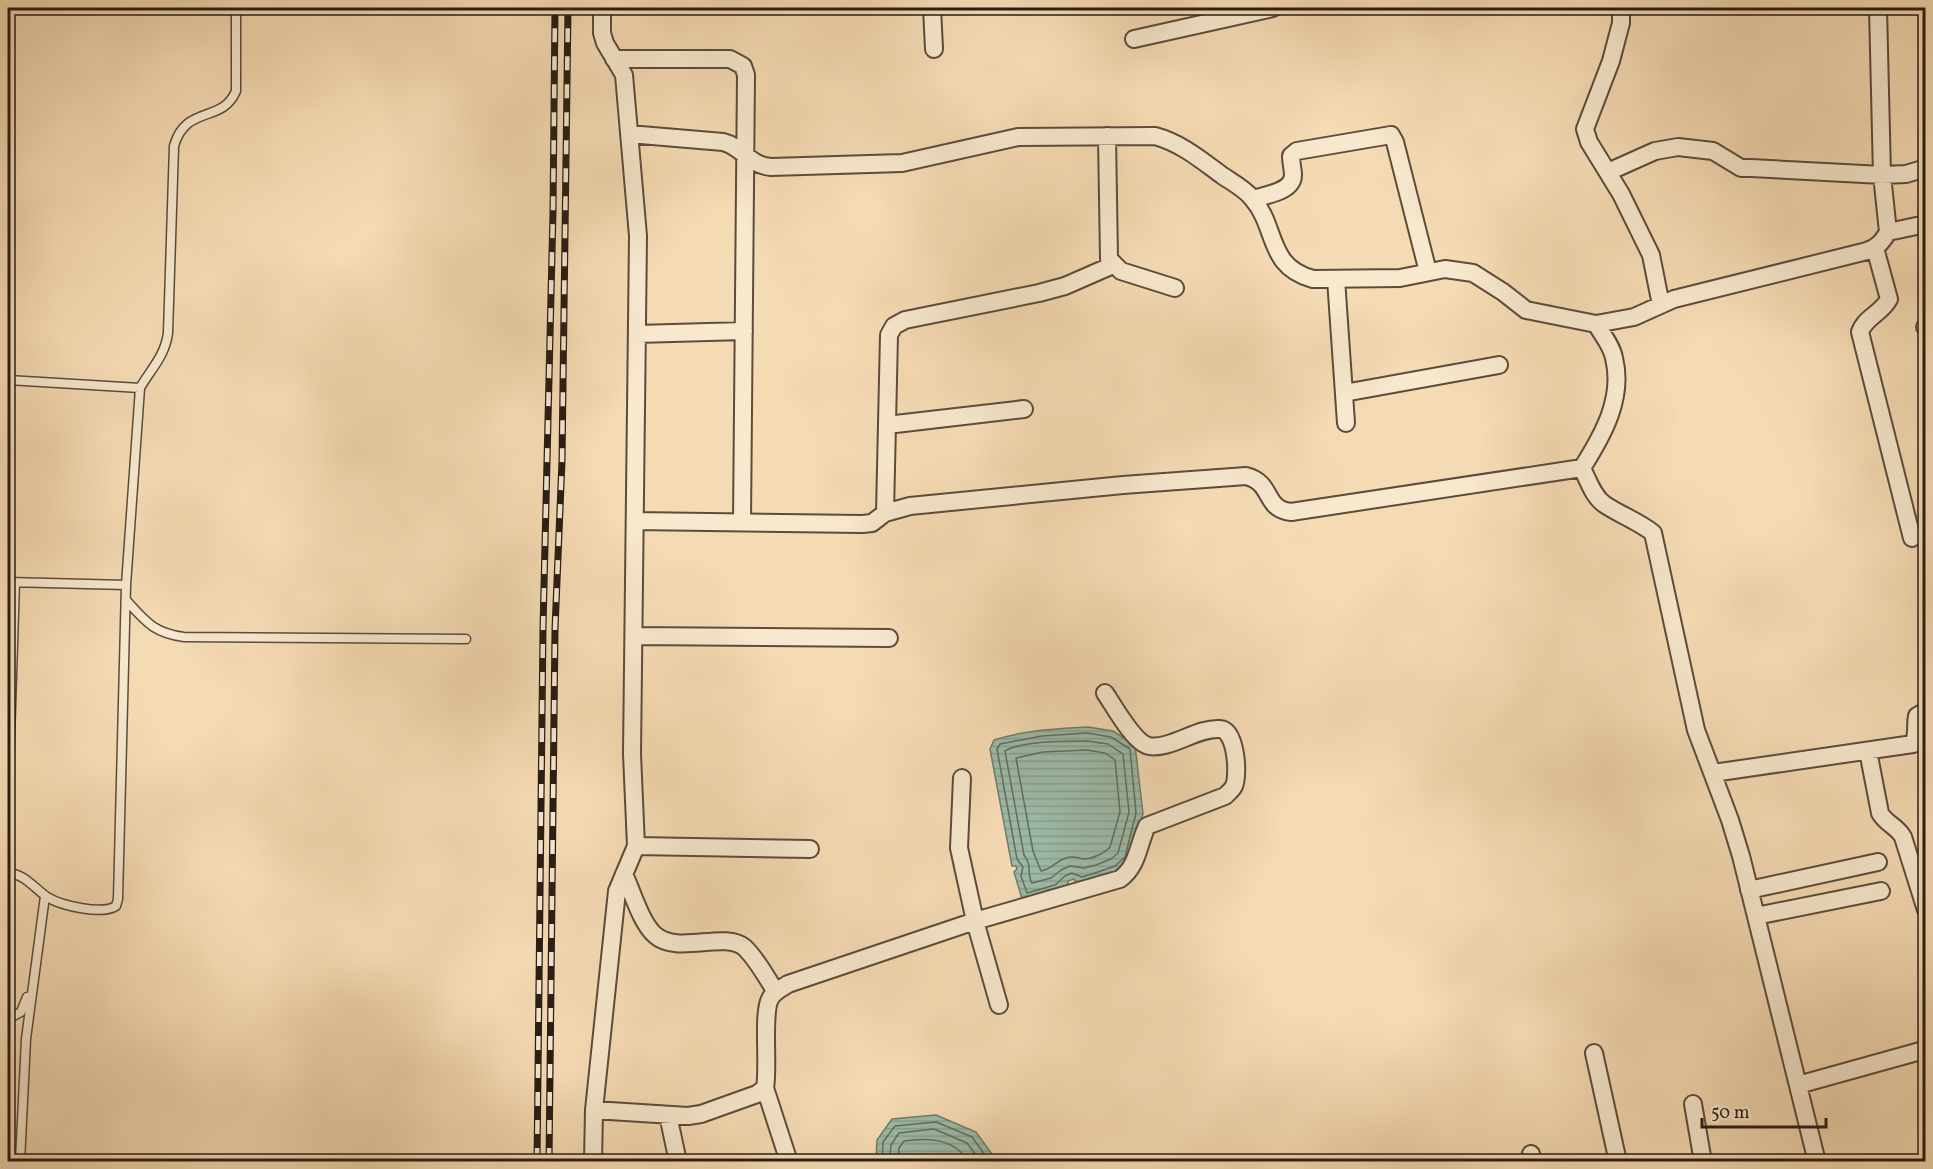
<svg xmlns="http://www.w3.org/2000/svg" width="1933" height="1169" font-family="Vollkorn,serif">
	<defs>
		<pattern id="water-rules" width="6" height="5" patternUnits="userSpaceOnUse" patternTransform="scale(1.5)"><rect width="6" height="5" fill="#9dbba9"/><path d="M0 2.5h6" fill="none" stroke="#87a091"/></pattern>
	</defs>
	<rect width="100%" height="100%" fill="#f5dbb4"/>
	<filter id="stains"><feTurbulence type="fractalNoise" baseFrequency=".00333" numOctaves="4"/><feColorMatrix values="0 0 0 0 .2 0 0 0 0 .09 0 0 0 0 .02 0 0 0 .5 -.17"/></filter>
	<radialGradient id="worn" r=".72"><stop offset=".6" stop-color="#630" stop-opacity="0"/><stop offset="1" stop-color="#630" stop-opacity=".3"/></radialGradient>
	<path fill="url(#water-rules)" stroke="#6e7b6e" stroke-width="1.5" d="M1088,727L1113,731L1135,745L1143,814L1130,860L1118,871L1077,884L1074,879L1068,881V885L1058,891L1023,902L1014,872L1017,869L1016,866H1012L990,749L994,740C1025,730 1056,729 1088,727Z
		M936,1115L976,1132L997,1161H876L877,1140L892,1119Z"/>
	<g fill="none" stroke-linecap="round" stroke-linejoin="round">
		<path stroke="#626c5f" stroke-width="1.5" d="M1087,733L1111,737L1130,749L1136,813L1125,857L1115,866L1098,872L1082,877L1072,873L1065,876L1055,885L1027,893L1021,876L1023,867L1017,859L997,749L1000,744L1042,736Z
			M1087,741L1108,744L1123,754L1129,812L1118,853L1111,859L1096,865L1084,868L1070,866L1061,870L1051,878L1032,883C1026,873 1033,867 1024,855L1005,751C1025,740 1064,742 1087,741Z
			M1087,750L1105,753L1115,760L1120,812L1110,847C1105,853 1092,859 1084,859C1078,858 1073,855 1066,858C1056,861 1051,870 1041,871L1033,851L1016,758L1043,752Z
			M882,1162L883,1142L895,1126L936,1122L972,1137L990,1162
			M889,1162L891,1145L899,1133L934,1129L967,1143L981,1162
			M898,1162L899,1148L904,1141C930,1137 954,1139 970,1162"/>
		<defs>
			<path id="service" d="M8,380L140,388
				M8,582L126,585
				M126,600C146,622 154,633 184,637L466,639
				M8,800L15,582
				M8,873C25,874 34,888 47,897C62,906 102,915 116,906L118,899L126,585L140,388C151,369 165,356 168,333L174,146C186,104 222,124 236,91V8
				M8,1019L21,1012L27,997
				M20,1162L26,1039L45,896"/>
			<path id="minor" d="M932,8L934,49
				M1621,8V23L1611,61L1585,129L1589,142L1621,194L1651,255L1661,305
				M1878,8L1882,175L1888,232
				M1134,39L1273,8
				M614,59H730L743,66L746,75L742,522
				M629,134L723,142C743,147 748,165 771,167L902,163L1018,137L1155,136C1181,143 1201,160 1223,176C1232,182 1245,189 1252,198C1278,228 1266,266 1313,279L1400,278L1445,269L1473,273L1503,292L1526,310L1596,324C1602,334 1612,346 1614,358C1624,398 1603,435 1582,468C1588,480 1593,496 1604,504C1620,515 1638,521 1653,533L1696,730L1730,820L1741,856L1817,1162
				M1107,136L1109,259L1121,271L1175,288
				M1608,172L1655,151L1678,147L1713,151L1741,168H1751L1882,175L1906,174L1926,168
				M1253,199C1265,195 1293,192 1293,175C1293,169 1291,163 1291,156L1297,151L1391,135L1395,142L1428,272
				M1875,248L1889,299C1882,313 1865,317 1860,332L1912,538
				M1336,279L1346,423
				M1596,324L1634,317L1674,299L1867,251C1878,247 1882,242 1888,232L1926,224
				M1925,327H1926
				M637,334L744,331
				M1344,393L1499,365
				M887,425L1024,409
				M885,513L889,335L894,326L905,320L1039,293L1065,286L1113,265
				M635,521L862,524L872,523L885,513L910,506L1123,485L1246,476C1274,483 1263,509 1291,512L1582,468
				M634,636L889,638
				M1868,751L1880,813C1886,824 1897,826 1903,837L1926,910
				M1713,773L1913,744C1918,735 1915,726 1917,716L1926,711
				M962,778L959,848L975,921L999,1005
				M636,846L810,849
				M624,874C632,891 641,923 655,935C677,955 724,931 744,947C757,959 766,977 776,992
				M1749,890L1878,862
				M1756,916L1881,891
				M1594,1053L1618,1162
				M1798,1085L1924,1050
				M765,1088L789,1162
				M1693,1104L1703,1162
				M594,1110L688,1116L701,1114L757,1094L765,1088C769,1066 762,1014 770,999C773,992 782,988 788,984L975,921L1120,879C1138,866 1138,845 1147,826L1225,796C1228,793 1232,790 1234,786C1239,774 1236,730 1220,729C1198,727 1170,750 1149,746C1134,743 1114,706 1105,693
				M668,1115L678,1162
				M1531,1154L1532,1162
				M593,1162L594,1110L617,891L636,846L632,754L638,236L624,75L605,43L602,33V8"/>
		</defs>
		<use href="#service" stroke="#5b4c3d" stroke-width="11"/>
		<use href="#minor" stroke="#5b4c3d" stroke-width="20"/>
		<use href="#service" stroke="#f8e8ce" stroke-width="8"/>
		<use href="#minor" stroke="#f8e8ce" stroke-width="16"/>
		<defs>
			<path id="rail" d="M537,1162L543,628L553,212L555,8
				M549,1162L555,629L562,461L568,8"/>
		</defs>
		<use href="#rail" stroke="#281c15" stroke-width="7"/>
		<use href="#rail" stroke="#f8e8ce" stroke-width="4.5" stroke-dasharray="14" stroke-linecap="butt"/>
	</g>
	<rect width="1933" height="1169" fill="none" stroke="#f5dbb4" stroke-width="30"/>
	<rect x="9" y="9" width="1915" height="1151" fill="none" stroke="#281c15" stroke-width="3"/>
	<rect x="15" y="15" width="1903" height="1139" fill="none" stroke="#281c15" stroke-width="1.5"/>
	<path d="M1702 1118v9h124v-9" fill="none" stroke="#281c15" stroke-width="3"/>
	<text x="1711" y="1118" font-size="18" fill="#281c15" stroke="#f8e8ce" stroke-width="4.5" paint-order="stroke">50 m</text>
	<rect width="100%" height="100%" filter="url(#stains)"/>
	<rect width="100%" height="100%" fill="url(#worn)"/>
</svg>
